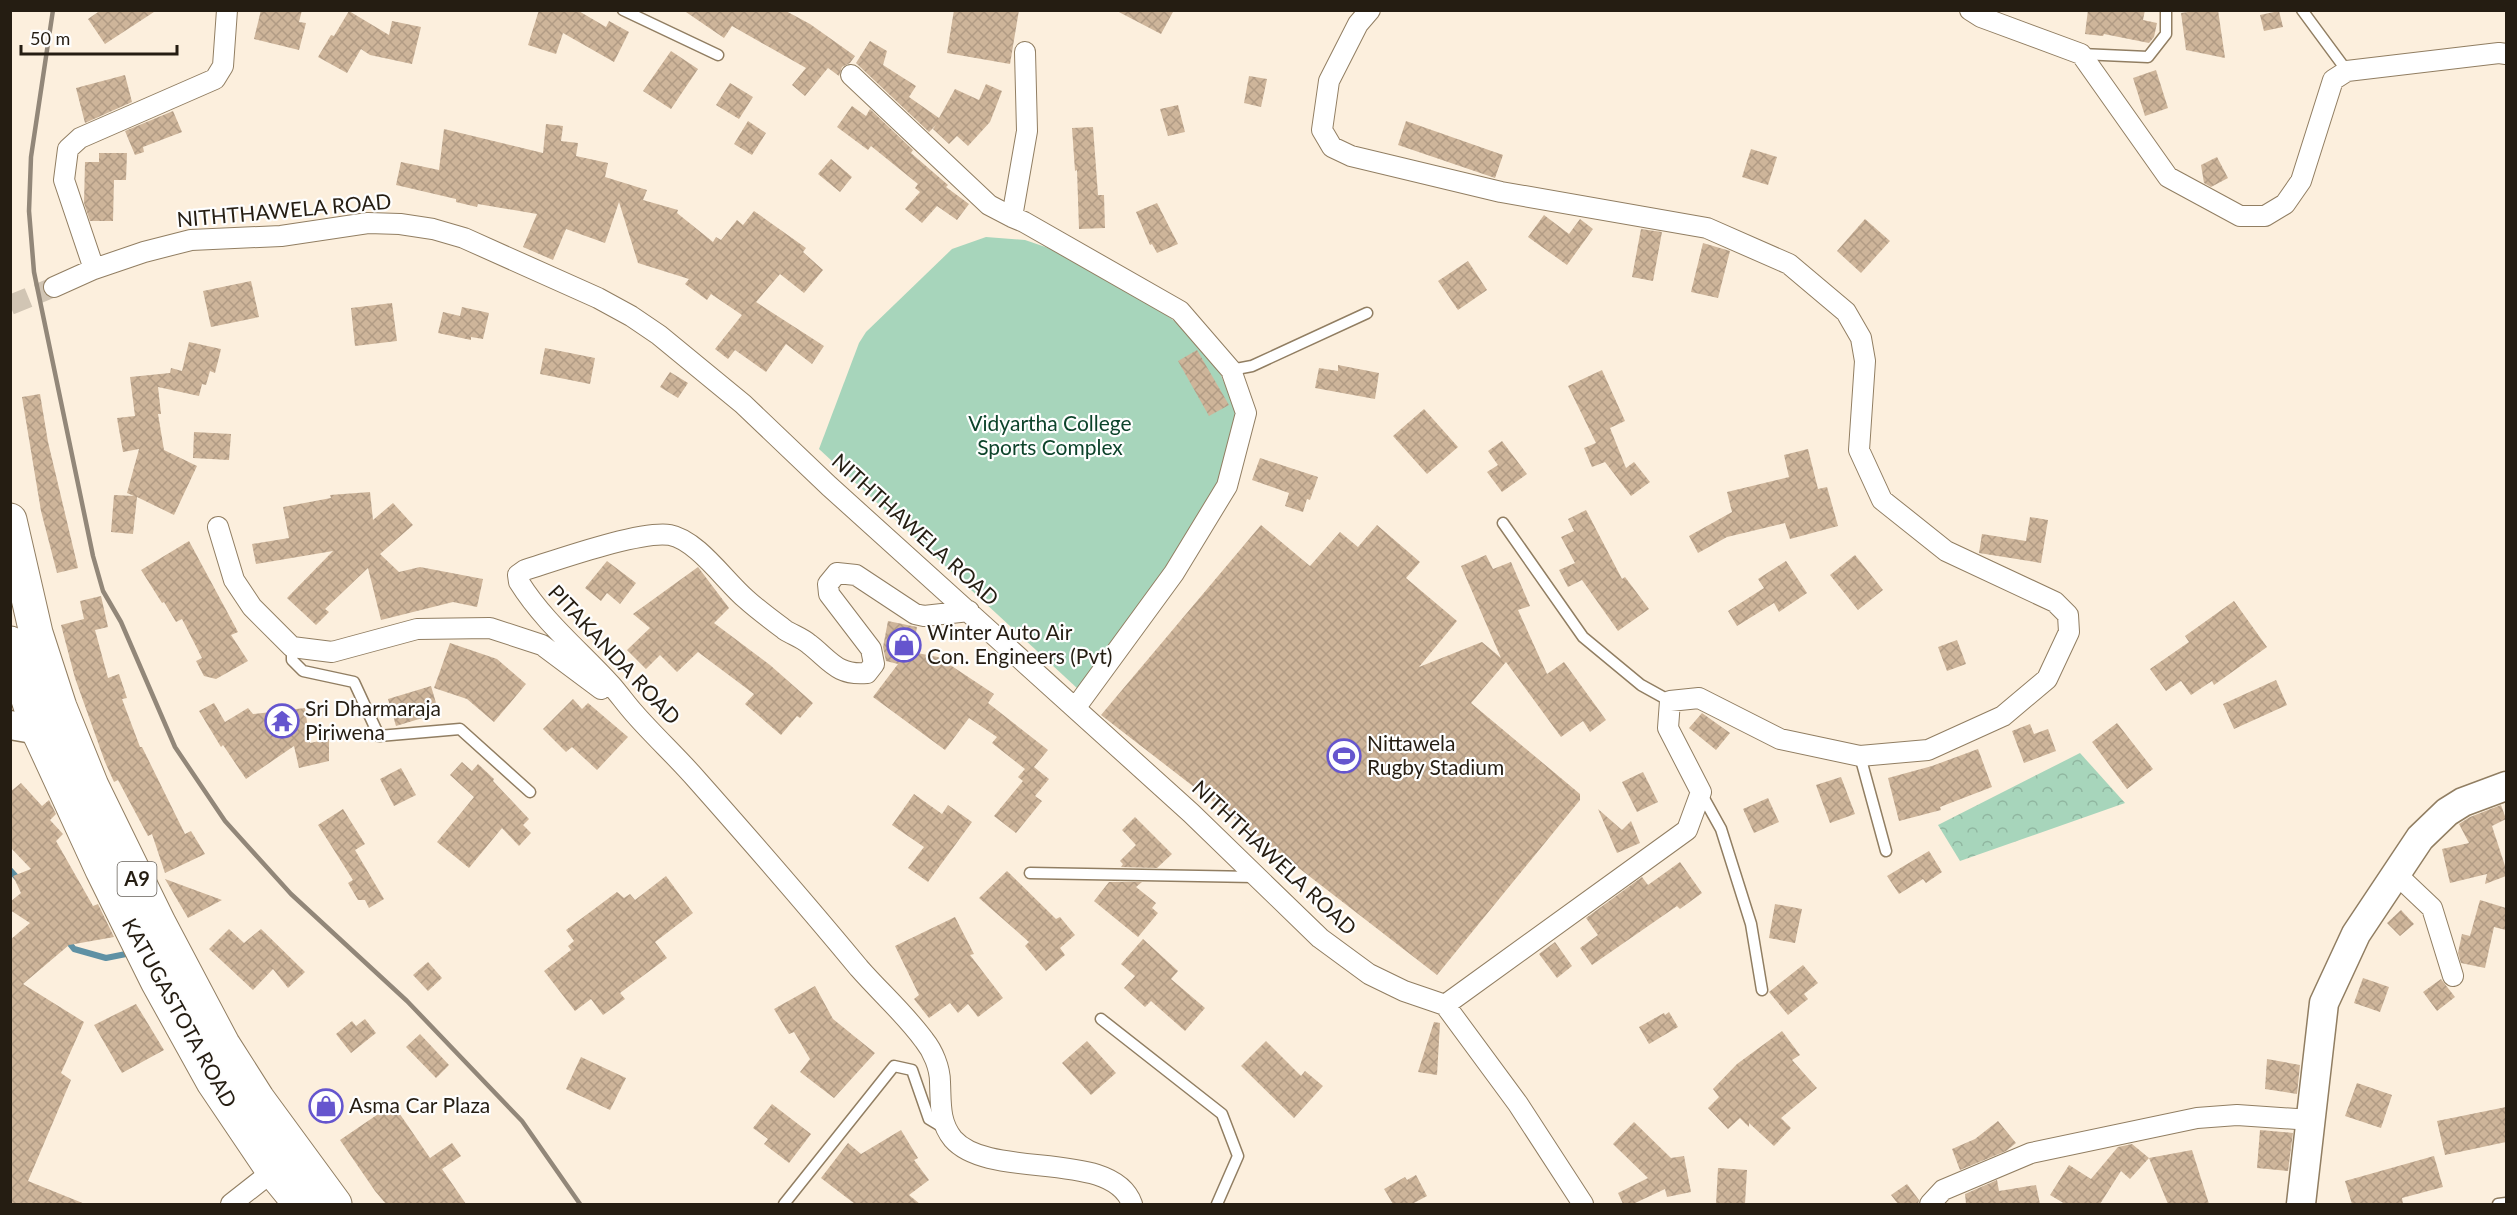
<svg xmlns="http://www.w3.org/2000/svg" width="2517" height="1215" font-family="Lato,sans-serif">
	<defs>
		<pattern id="forest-crowns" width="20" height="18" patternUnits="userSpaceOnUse" patternTransform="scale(1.5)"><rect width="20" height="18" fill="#a7d5bb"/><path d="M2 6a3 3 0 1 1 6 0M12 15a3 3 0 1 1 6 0" fill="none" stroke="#90b6a0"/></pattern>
		<pattern id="building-cross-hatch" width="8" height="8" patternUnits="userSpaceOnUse" patternTransform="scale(1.5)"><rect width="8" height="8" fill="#ceb59a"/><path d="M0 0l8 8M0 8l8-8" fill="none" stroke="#b19b84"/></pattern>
	</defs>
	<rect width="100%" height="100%" fill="#fcefdd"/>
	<path fill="url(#forest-crowns)" d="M2080,753L2125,803L1960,861L1938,825Z"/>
	<path fill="#a7d5bb" d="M986,237L1025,240L1063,253L1127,285L1190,333L1218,369L1240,417L1212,502L1078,689L819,449L859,343L866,332L952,249Z"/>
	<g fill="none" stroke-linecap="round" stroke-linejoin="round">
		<path stroke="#5f91a4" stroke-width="6" d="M10,870L19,880
			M66,939L74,949L106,958L126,954"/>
	</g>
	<path fill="url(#building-cross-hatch)" d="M101,10H157L105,44L88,19Z
		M261,10H302L299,22L306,23L299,50L254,39Z
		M539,10H577L606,27L609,21L629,32L614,62L563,33L556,54L528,45Z
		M683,10H784L810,24L855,56L850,63L842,67L839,76L828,68L805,96L792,85L806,68L732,26L724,38Z
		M954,10H1019L1010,64L947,53Z
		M1115,10H1174L1161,34Z
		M2088,10H2145L2143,20L2157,23L2154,37L2149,43L2104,34L2103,36L2085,34Z
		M2202,10H2218L2225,58L2186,50L2181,13Z
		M349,11L389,35L392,21L421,27L412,64L370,55L361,49L347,73L318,57L331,35L334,36Z
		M2279,11L2283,27L2264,31L2260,15Z
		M870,41L887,51L883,65L916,86L909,97L939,118L955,89L979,100L986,84L1002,91L990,122L968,146L957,136L949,144L933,129L936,125L929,132L856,63Z
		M671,51L698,69L671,109L643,91Z
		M2156,70L2168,108L2145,116L2133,78Z
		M125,75L132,102L85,123L76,88Z
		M1249,76L1267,79L1261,107L1244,103Z
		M730,83L753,97L739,119L716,105Z
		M1178,105L1185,132L1168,136L1160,109Z
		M852,106L866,116L870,109L913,150L911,153L948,185L946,187L969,204L957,220L937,206L922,223L905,209L920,192L915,188L918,184L871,146L868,150L837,127Z
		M173,111L182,132L143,147L144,152L135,155L125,131Z
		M748,121L766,133L752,155L734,144Z
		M1406,121L1503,155L1495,178L1398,145Z
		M546,124L563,126L561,141L578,143L576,156L608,163L605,177L647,190L643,200L678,210L677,213L713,242L716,237L721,240L737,220L743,225L754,211L806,248L803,252L823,270L804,293L780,274L756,302L824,346L812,364L786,344L766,372L735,350L728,359L715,349L742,315L711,294L707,300L685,284L689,279L638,263L619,202L605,243L566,229L553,260L523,247L537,214L478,204L477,207L456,202V199L396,185L401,162L439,170L444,129L543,153Z
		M1093,127L1098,195H1104L1105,228L1079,229L1077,170L1075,171L1072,128Z
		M1751,149L1777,157L1768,185L1742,177Z
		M99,153H127L126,180H114L113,221H90L84,203L85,162H99Z
		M2217,157L2228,178L2211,187L2204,183L2201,165Z
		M831,159L852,177L840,192L818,174Z
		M1157,203L1178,244L1157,253L1152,244L1150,245L1136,212Z
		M1544,215L1569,234L1580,219L1593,229L1567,265L1528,237Z
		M1865,219L1890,241L1861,273L1837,251Z
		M1641,229L1662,232L1653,281L1632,277Z
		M1703,243L1730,251L1718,298L1691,292Z
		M1468,261L1487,290L1458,310L1438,281Z
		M251,281L259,317L211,327L203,291Z
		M392,303L397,341L355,346L351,308Z
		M462,307L489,313L483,339L471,337V340L438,333L443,312L460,316Z
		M189,342L221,349L215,373L210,371L206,385L202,384L199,396L158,387L161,414H158L164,450L197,466L174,515L137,497L133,534L111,532L114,495L134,496L127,493L139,449L123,452L117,418L135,416L130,377L170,373L171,368L182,371Z
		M545,348L595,358L590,384L540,374Z
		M1197,350L1229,405L1209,416L1178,361Z
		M1338,365L1379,373L1375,399L1315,388L1319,368L1338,371Z
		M1602,370L1625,421L1610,428L1626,468L1634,462L1650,482L1631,496L1605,462L1592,467L1584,448L1596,443L1568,386Z
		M670,372L688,383L678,398L660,387Z
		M40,394L48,442L78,568L57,573L41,511L22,397Z
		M1424,409L1458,447L1427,474L1393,436Z
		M194,432L231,434L229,460L193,458Z
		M1502,441L1527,474L1502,492L1487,472L1498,465L1488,451Z
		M1808,449L1818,489L1827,487L1838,526L1790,539L1785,523L1727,537L1698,553L1689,536L1732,512L1727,492L1789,477L1784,455Z
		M1260,458L1318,477L1310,500L1307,499L1303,512L1285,506L1289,493L1252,480Z
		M370,492L373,520L393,503L413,525L380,554L399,572L420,567L483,579L477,607L453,602L381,620L368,568L325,609L329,612L316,625L287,598L333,551L256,564L252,544L289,538L283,507L331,498L330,495Z
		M1586,510L1622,579L1625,577L1649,609L1618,631L1582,580L1568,587L1559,570L1575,563L1561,537L1574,531L1568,519Z
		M2030,517L2048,520L2041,563L1979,553L1982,534L2026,541Z
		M1261,525L1310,566L1340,532L1358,547L1377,525L1420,562L1406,578L1457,621L1419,667L1482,642L1501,658L1461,566L1486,555L1493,569L1511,562L1530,606L1518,610L1547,674L1564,662L1606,720L1590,732L1583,721L1561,737L1506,662L1471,703L1580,794V800L1437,975L1101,715Z
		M189,541L238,632L231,635L248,661L216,679L204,676L196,661L202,658L182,619L176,622L164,602L162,603L141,570Z
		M1855,555L1883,590L1858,610L1830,575Z
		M607,561L636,583L620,604L607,593L601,601L585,588Z
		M1786,561L1807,593L1779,612L1774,603L1737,626L1728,611L1764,588L1758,579Z
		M698,567L729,608L714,623L770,665L813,703L800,718L797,716L781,735L745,704L754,694L698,652L677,672L660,655L646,669L627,650L650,628L633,614Z
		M101,596L108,627L95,630L108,678L119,674L127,698L122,699L140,747H142L185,834L191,831L205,854L165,873L152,834L148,836L118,780L114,782L105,762L75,678L61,625L84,619L80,601Z
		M2234,601L2267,647L2214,685L2212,681L2191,695L2181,681L2166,691L2150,669L2189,642L2185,636Z
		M888,621L917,627L912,652L938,657L994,694L988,703L1048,750L1034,767L1049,779L1035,796L1042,801L1016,833L994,816L1023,781L1018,777L1025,769L992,743L997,737L969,718L945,750L873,697L898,664L886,661L883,647Z
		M1957,640L1966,664L1947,671L1938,647Z
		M450,643L497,659L526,684L494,722L467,699L434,688Z
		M2276,680L2287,705L2234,729L2223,704Z
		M431,686L439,713L396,726L388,699Z
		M573,699L582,709L588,703L628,737L597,770L572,747L566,752L543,729Z
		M214,703L225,722L248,708L253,714L305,708L310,743L329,739V761L299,768L294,746L246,779L223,745L221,747L199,711Z
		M1702,713L1730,733L1716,750L1689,728Z
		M2117,723L2153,769L2127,789L2092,742Z
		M2030,724L2034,734L2048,729L2056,751L2024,763L2012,731Z
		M1978,749L1992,787L1940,807L1941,810L1899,821L1888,778L1932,766Z
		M462,762L472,771L478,764L494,779L493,781L529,819L523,825L531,833L519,846L502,828L469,868L437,842L474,797L450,775Z
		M401,768L416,795L394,806L380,779Z
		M1643,772L1658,802L1637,812L1622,782Z
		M1841,777L1855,814L1830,823L1816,785Z
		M21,783L42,806L49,800L56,814L50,820L63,834L56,841L93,906L98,904L114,937L69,945L23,984L84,1022L61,1073L71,1080L28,1181L85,1204H10V940L30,923L10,910V902L21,893L13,876L31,869L10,847V792Z
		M914,794L942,814L948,805L972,822L928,882L908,868L924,847L892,825Z
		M1768,798L1779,822L1754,833L1743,809Z
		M2501,805L2506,819L2492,826L2506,869V876L2485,884L2487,874L2450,883L2442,849L2469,843L2459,824L2470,817Z
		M343,809L365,844L355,850L384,899L369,908L365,900H358L348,883L353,880L318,825Z
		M1598,809L1622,830L1631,821L1640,843L1617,853Z
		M1135,817L1172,854L1157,868L1121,867L1123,864L1120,861L1136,845L1122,830Z
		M1929,851L1942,872L1926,883L1923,879L1899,894L1887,876Z
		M1680,862L1702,893L1680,909L1677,906L1592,965L1580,948L1598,935L1586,918L1642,877L1648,885Z
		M1007,871L1056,919L1060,917L1075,935L1060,948L1065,955L1046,971L1025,946L1029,942L979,898Z
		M666,876L693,913L655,942L667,958L620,993L625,999L603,1015L591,999L575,1011L544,971L571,950L568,946L574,941L566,930L617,892L624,898L630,894L635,900Z
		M165,879L222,900L188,918Z
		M1109,882H1142L1136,887L1156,903L1152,908L1158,913L1138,937L1094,901Z
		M2480,900L2506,908V930L2494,927L2485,968L2461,963L2458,953L2462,934L2470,936Z
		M1775,904L1802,909L1795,943L1769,938Z
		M2401,910L2414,924L2400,936L2387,923Z
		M955,917L974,954L970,955L1003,998L978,1017L968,1004L958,1013L950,1003L929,1018L914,999L919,995L895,946Z
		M229,929L244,943L261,929L305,972L288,988L273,969L253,990L209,949Z
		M1143,939L1178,971L1171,979L1205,1008L1185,1031L1151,1001L1145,1007L1124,988L1135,976L1121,964Z
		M1555,942L1572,966L1557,978L1539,954Z
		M428,962L442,978L428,991L413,975Z
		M1803,965L1818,983L1804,994L1808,999L1788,1015L1769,992Z
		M2363,978L2389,987L2380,1012L2354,1003Z
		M2441,979L2455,997L2437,1011L2423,992Z
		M815,986L833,1019L875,1053L834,1098L800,1072L810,1059L794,1032L789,1034L774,1009Z
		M136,1004L164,1050L122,1073L94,1025Z
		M1669,1012L1678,1027L1649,1044L1639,1027L1664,1013L1665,1015Z
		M365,1019L376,1033L351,1053L336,1034L352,1021L356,1026Z
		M1434,1022L1440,1023L1437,1075L1418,1072Z
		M1782,1031L1800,1055L1792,1060L1817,1088L1781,1118L1791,1128L1774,1146L1749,1123V1127L1740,1118L1728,1129L1708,1108L1719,1097L1713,1089L1737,1064Z
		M420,1034L449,1065L436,1078L406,1047Z
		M1087,1041L1116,1073L1091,1095L1062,1063Z
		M1266,1041L1301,1076L1305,1071L1323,1086L1294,1118L1241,1066Z
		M581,1057L626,1078L610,1110L566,1089Z
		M2267,1059L2300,1065L2297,1094L2265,1089Z
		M2357,1083L2392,1095L2381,1128L2345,1116Z
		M393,1104L430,1158L452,1143L461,1156L442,1169L466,1204H386L375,1191L340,1140Z
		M772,1104L811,1134L789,1163L764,1144L768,1139L753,1128Z
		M2506,1107V1142L2445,1155L2437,1121Z
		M1998,1121L2016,1143L2006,1151L1960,1170L1952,1149L1975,1139Z
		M1634,1122L1671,1158L1684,1156L1691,1192L1667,1197L1665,1189L1633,1204H1623L1618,1193L1648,1178L1613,1144Z
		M901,1130L918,1158L914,1160L929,1180L909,1195L920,1204H855L821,1178L848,1143L861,1154Z
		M2260,1130L2293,1133L2288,1171L2257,1168Z
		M2132,1144L2149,1158L2130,1179L2121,1171L2100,1204H2065L2050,1195L2069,1165L2091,1179L2118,1147Z
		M2192,1150L2209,1204H2168L2149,1158Z
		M2434,1156L2443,1187L2402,1198L2403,1204H2352L2345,1181Z
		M1718,1168L1747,1170L1745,1204H1716Z
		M1416,1175L1427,1196L1412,1204H1393L1384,1189L1405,1177L1407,1180Z
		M1997,1180L1999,1191L2036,1185L2040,1204H1966L1965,1194Z
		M1907,1184L1919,1200L1918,1204H1898L1891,1195Z"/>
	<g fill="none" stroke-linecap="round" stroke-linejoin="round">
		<path stroke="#d1c5b4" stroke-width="20" stroke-dasharray="20 10" stroke-linecap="butt" d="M10,305L54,287"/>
		<defs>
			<path id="lane" d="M623,10L718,55
				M2302,10L2347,71
				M2081,54L2148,57L2166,34V10
				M1231,370L1252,366L1367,313
				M1503,523L1583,637L1641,685L1670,701
				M292,647V660L303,671L354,682L379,736L460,729L530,792
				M1860,756L1886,851
				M1701,793L1721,829L1751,924L1762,990
				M1030,873L1255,877
				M1101,1019L1222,1114L1238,1156L1217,1204
				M784,1204L894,1066L912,1070L929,1119L944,1128
				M2498,1204L2506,1203"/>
			<path id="street" d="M1370,10L1358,24L1329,81L1322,130L1332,147L1351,156L1501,192L1707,228L1789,264L1846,312L1861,338L1865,361L1859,450L1882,500L1946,551L2055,602L2068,615L2069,632L2047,679L2003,716L1928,750L1860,756L1780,739L1699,698L1670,701L1668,728L1701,792L1687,830L1445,1005
				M1970,10L1981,17L2081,54L2168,177L2240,216H2265L2285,204L2301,181L2333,80L2347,71L2499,53L2506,54
				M1025,52L1027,131L1012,217L1024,222L1180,311L1231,370L1246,413L1227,486L1174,573L1076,707
				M851,75L989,205L1012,217
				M94,269L64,180L68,149L80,138L215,79L223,66L227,10
				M54,287L94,269L144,252L191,240L281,236L368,223L400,224L433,229L464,238L598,298L631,316L659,335L743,404L829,486L1191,813L1320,938L1369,974L1404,991L1445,1005L1518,1104L1583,1204
				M218,527L234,580L252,607L292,647L332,652L417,629L490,628L542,645L601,689
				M969,611L924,616L915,614L856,575L837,573L828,584L829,594L871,649L874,664L867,673C837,676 830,660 809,644C802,638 793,635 785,630C772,620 758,610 746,599C725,581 697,540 670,535C641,530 557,560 525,570L518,575L519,582C544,622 579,650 611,685C619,694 626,704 634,713C654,736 677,757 697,780C752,842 806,904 859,968C880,992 905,1014 924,1040C933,1051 940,1068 940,1082C941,1103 939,1122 953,1139C990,1181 1112,1148 1132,1204
				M2395,873L2432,908L2453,976
				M231,1204L273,1171
				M1930,1204L1943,1190L2031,1153L2197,1118L2237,1115L2311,1120"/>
			<path id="secondary" d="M10,725L56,733
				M2301,1204L2324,1003L2356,934L2420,838L2447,812L2463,802L2506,786"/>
			<path id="highway" d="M10,520L36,633L60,707L92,786L159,923L223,1044L258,1099L335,1204
				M10,643L38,731L102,870L157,981L213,1082L273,1171L300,1204"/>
		</defs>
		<use href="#lane" stroke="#917e62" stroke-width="13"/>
		<use href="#street" stroke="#917e62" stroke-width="22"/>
		<use href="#secondary" stroke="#917e62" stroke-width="31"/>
		<use href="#highway" stroke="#917e62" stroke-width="35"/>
		<use href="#lane" stroke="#fff" stroke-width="10"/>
		<use href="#street" stroke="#fff" stroke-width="20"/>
		<use href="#secondary" stroke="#fff" stroke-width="28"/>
		<use href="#highway" stroke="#fff" stroke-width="33"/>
		<path stroke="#928779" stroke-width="4.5" d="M53,10L31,157L29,211L34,272L93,556L103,591L121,622L175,747L225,821L291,894L407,1001L522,1121L580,1204"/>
	</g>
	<defs>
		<symbol id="shop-ring" viewBox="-11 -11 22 22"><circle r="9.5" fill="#fefefe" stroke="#6555ce" stroke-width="1.5"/><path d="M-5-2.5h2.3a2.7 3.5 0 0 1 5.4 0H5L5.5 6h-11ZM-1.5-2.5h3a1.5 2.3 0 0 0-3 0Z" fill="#6555ce"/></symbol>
		<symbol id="temple-ring" viewBox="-11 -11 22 22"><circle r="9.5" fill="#fefefe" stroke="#6555ce" stroke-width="1.5"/><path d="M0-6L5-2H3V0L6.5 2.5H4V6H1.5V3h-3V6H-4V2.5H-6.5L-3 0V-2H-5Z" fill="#6555ce"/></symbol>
		<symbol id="stadium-ring" viewBox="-11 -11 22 22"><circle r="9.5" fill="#fefefe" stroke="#6555ce" stroke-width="1.5"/><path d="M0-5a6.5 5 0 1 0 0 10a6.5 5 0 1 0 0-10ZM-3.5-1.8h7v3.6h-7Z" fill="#6555ce"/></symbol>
	</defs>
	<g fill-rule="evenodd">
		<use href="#shop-ring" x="885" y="626" width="38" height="38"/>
		<use href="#temple-ring" x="263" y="702" width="38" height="38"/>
		<use href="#stadium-ring" x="1325" y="737" width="38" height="38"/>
		<use href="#shop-ring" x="307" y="1087" width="38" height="38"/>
	</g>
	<g text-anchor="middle" stroke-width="4.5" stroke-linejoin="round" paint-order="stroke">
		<rect fill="#fefefe" stroke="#666059" stroke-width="1.5" x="117.5" y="862" width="39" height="34" rx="4.5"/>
		<g font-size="20" font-weight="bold" fill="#251d12">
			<text x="137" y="886">A9</text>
		</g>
		<g font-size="21" fill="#251d12" stroke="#fefefe">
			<text transform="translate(284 211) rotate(-5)" y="7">NITHTHAWELA ROAD</text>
			<text transform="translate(915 530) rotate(42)" y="7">NITHTHAWELA ROAD</text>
			<text transform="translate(614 655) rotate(47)" y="7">PITAKANDA ROAD</text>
			<text transform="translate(1274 858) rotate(43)" y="7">NITHTHAWELA ROAD</text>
			<text transform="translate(179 1013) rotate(61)" y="7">KATUGASTOTA ROAD</text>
		</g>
		<g font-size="21" fill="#0d442b" stroke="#fefefe">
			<text x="1050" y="431">Vidyartha College<tspan x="1050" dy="24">Sports Complex</tspan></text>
		</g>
		<g font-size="21" fill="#251d12" stroke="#fefefe" text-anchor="start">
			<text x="927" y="640">Winter Auto Air<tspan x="927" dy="24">Con. Engineers (Pvt)</tspan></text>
			<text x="305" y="716">Sri Dharmaraja<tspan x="305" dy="24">Piriwena</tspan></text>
			<text x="1367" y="751">Nittawela<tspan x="1367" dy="24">Rugby Stadium</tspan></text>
			<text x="349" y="1113">Asma Car Plaza</text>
		</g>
	</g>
	<rect width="2517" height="1215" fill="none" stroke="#251d12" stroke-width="24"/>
	<path d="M21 45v9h156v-9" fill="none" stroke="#251d12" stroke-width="3"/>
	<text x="30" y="45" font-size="18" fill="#251d12" stroke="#fefefe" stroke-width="4.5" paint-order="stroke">50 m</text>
</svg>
